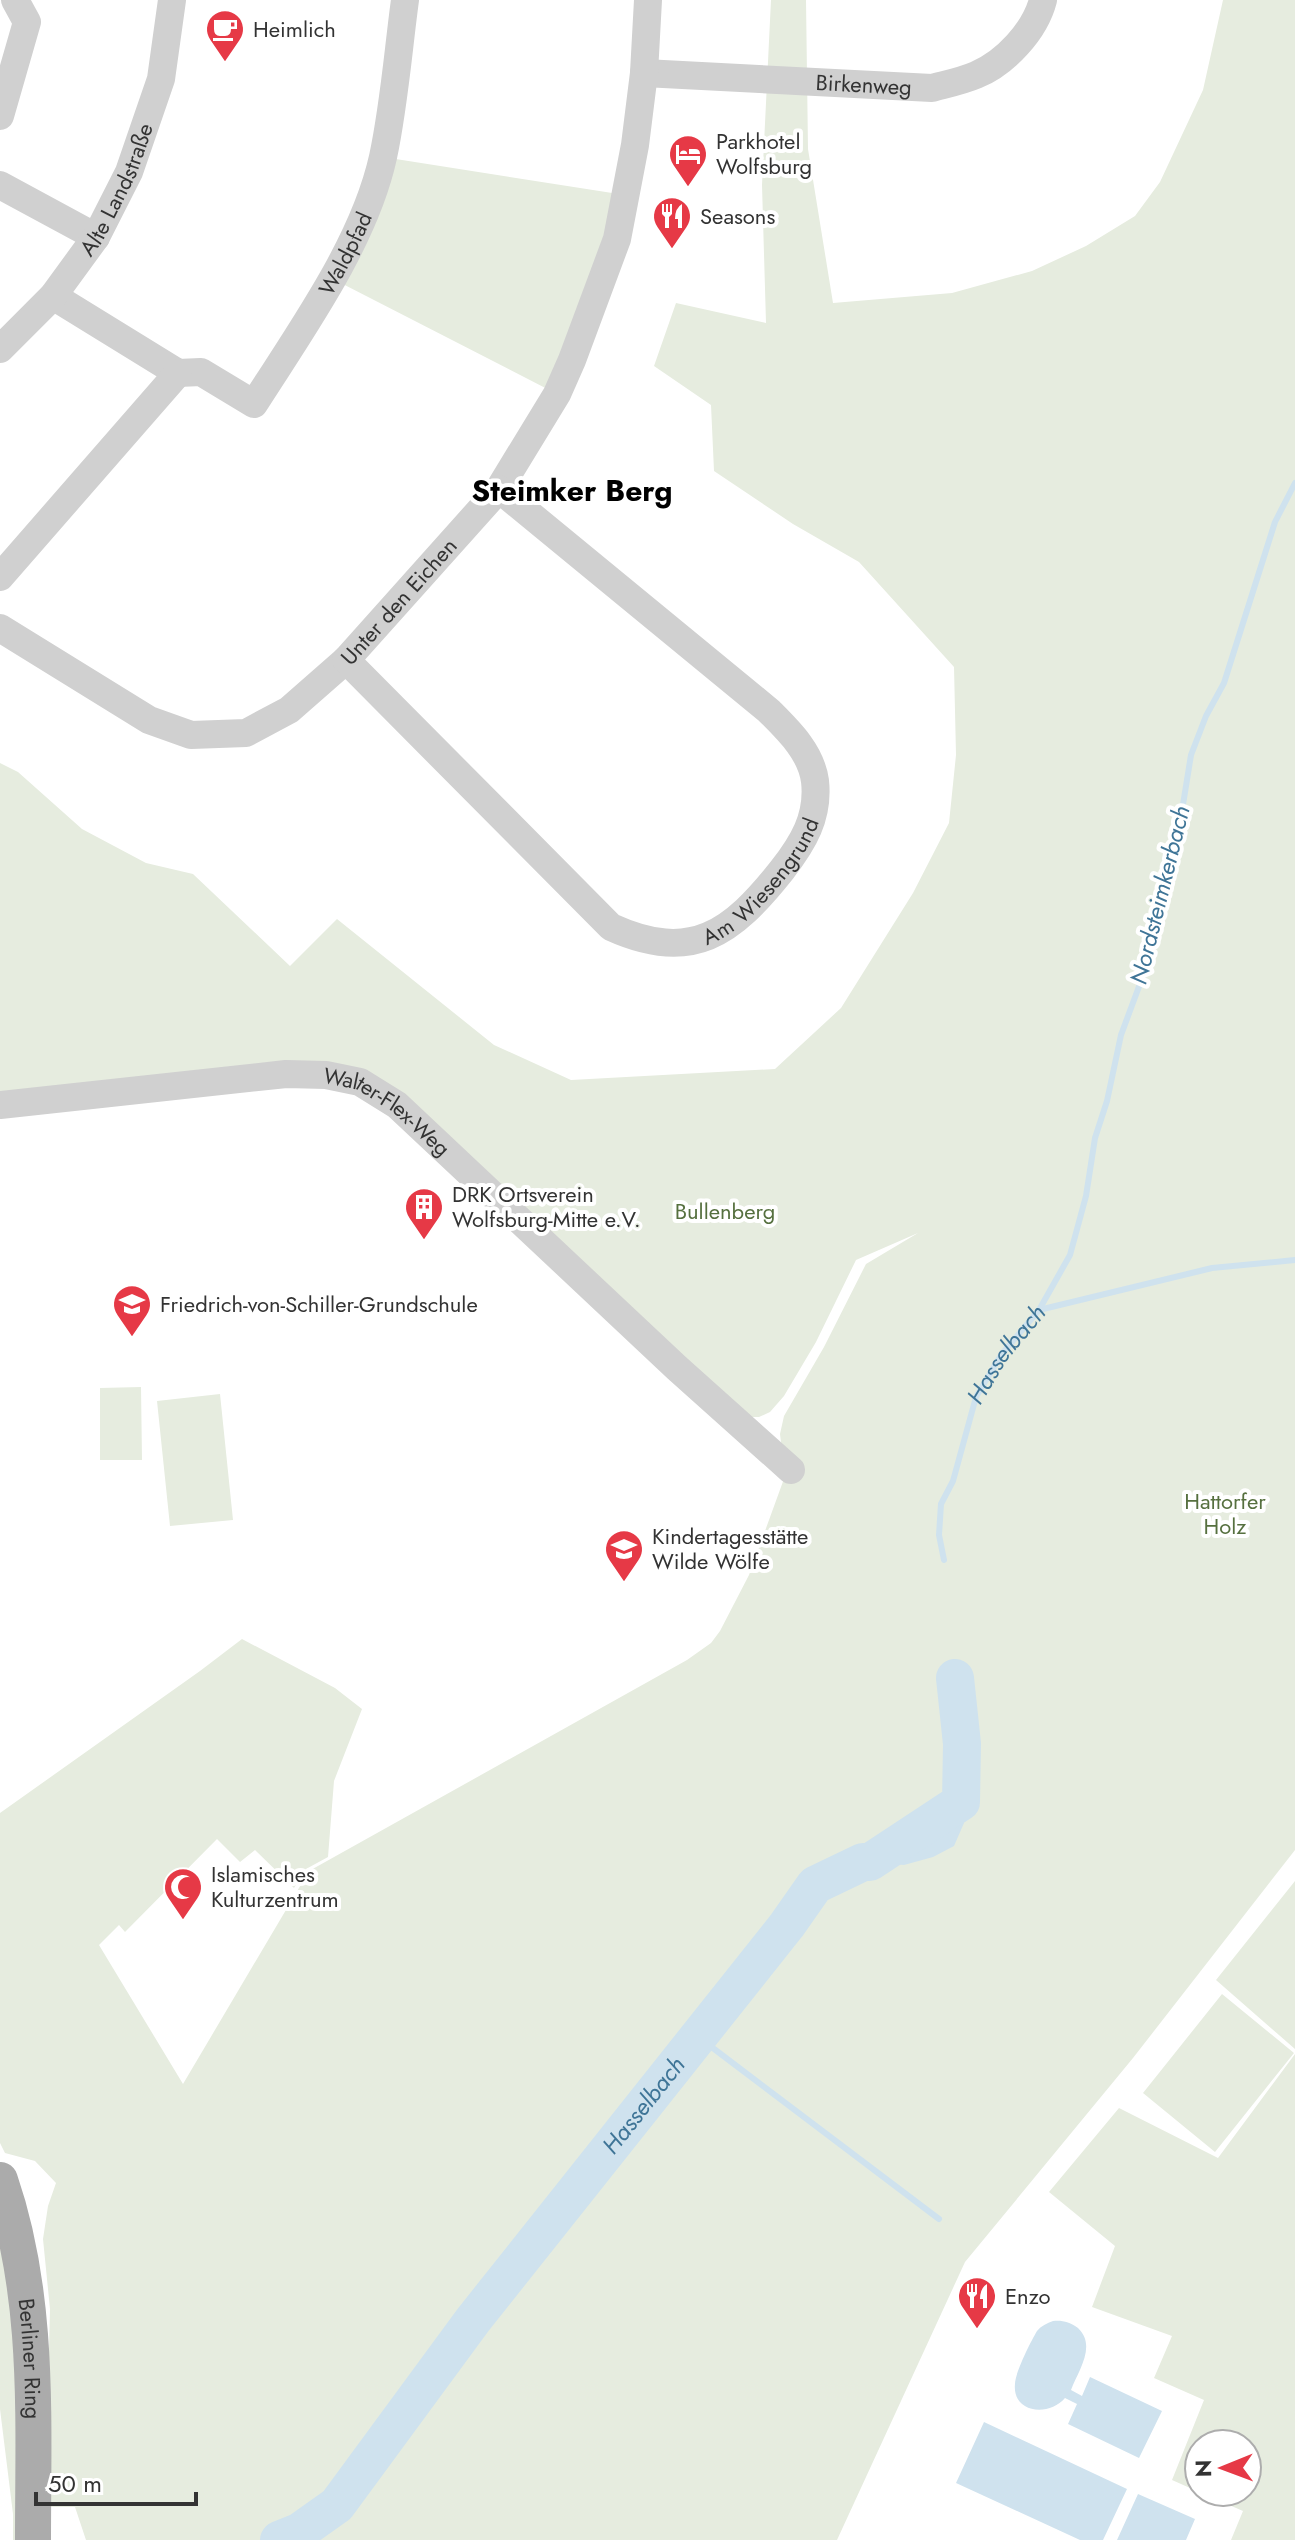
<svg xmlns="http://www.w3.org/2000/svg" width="1295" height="2540" font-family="Jost,sans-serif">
	<rect width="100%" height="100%" fill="#fff"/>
	<path fill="#e6ecdf" d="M771,0H806L808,149L833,303L952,293L1032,271L1086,246L1135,216L1160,182L1203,90L1223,0H1295V1850L1133,2058L965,2262L837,2540H86L75,2507H45L50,2309L43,2239L48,2206L56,2183L35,2161L5,2153L0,2143V1813L200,1671L242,1639L335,1688L362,1709L334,1781L328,1857L306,1869L294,1888L255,1850L240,1862L217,1839L125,1932L119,1925L99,1945L183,2084L309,1871L687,1660L711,1643L720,1631L749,1575L785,1476L780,1434L784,1416L824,1347L866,1264L918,1233L856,1260L816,1342L784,1396L770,1412L759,1417H740L363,1072L0,1106V763L18,772L82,829L146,863L193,874L290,966L337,919L494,1045L571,1080L775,1069L841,1008L913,893L949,823L956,755L954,667L859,562L793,524L714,471L711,405L654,366L676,303L766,323L762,185Z
		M383,157L625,195L557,394L333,279Z
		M141,1387L142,1460H100V1388Z
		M220,1394L233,1520L170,1526L157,1401Z
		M1295,1881V2049L1216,1980Z
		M1222,1994L1294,2053L1215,2152L1143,2093Z
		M1295,2054V2540H1231L1243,2511L1199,2492H1247V2444H1199V2492L1172,2480L1204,2400L1154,2378L1172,2336L1092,2307L1115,2246L1049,2192L1119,2108L1218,2158Z
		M0,2229L15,2308L21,2540H13V2514L0,2409Z"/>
	<path fill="#cfe2ee" d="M961,1802L964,1823L954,1846L933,1857L904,1865L870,1862L884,1832L947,1805Z
		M1053,2321C1062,2320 1070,2322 1078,2328C1097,2346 1078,2371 1071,2390L1082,2396L1090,2377L1162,2411L1139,2458L1068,2424L1077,2404L1065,2398C1049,2417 1012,2413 1015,2384C1015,2373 1031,2341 1037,2331C1041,2326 1047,2323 1053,2321Z
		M984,2422L1127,2489L1103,2540H1080L956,2483Z
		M1138,2494L1195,2519L1186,2540H1117Z"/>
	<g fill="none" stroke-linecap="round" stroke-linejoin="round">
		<g stroke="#cfe2ee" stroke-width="6">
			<path d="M1039,1310L1212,1268L1295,1260"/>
			<path id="s1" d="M944,1560L939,1535L941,1504L953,1481L976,1397L1001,1355L1039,1310L1070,1255L1086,1196L1095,1138L1107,1101L1121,1035L1144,973L1153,921L1175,854L1191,755L1206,716L1224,683L1275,522L1295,483"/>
			<path d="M697,2036L939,2219"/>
		</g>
		<path stroke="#cfe2ee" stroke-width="38" id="s2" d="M279,2540L299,2532L337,2505L473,2320L787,1925L815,1885L863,1862H870L961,1802L962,1744L955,1678"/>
		<g stroke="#d0d0d0" stroke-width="28">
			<path id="s3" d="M644,73L932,88C947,84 962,81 976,75C1005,63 1035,31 1043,0"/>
			<path d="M0,116L27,22L15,0"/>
			<path d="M0,185L96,237"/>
			<path id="s4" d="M53,296L178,373L201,372L254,404C301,330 364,243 383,157C394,106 398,52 405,0"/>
			<path id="s5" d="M0,349L53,296L96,237L129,172L161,79L172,0"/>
			<path d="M0,577L178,373"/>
			<path id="s6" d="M0,628L149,720L191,735L246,733L289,710L346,660L499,489L557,394L572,360L617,239L635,145L644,73L648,0"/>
			<path id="s7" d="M346,660L611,927C692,964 732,933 782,870C803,843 819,817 815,781C811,752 789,731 769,711L499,489"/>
			<path id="s8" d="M0,1105L286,1074L326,1075L360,1082L397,1105L677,1368L791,1470"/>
		</g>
		<path stroke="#ababab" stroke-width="36" id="s9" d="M0,2180C40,2296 33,2419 33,2540"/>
	</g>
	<defs>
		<symbol id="cafe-pin" viewBox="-11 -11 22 30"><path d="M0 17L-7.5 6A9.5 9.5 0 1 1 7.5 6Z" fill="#e63946" stroke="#fff"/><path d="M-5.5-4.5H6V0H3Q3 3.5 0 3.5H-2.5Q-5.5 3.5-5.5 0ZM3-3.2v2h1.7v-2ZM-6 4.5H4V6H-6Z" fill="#fff"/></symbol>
		<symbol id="hotel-pin" viewBox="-11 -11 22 30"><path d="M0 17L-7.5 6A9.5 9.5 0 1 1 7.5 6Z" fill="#e63946" stroke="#fff"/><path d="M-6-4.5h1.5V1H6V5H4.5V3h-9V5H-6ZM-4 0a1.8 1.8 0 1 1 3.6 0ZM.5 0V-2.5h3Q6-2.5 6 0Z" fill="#fff"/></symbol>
		<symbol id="restaurant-pin" viewBox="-11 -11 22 30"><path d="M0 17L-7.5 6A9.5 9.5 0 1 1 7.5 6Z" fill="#e63946" stroke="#fff"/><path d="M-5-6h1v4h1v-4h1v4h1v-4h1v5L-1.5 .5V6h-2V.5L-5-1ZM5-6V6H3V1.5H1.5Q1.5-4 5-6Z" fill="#fff"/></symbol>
		<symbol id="building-pin" viewBox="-11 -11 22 30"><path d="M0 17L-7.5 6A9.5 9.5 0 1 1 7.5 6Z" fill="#e63946" stroke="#fff"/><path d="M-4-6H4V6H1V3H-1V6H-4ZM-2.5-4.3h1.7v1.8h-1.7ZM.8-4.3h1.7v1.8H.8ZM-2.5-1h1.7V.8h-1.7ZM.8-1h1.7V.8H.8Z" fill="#fff"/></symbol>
		<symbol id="school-pin" viewBox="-11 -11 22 30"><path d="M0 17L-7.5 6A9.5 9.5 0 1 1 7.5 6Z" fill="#e63946" stroke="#fff"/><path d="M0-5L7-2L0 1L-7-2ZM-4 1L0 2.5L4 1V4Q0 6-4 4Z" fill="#fff"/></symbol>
		<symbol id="mosque-pin" viewBox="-11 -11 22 30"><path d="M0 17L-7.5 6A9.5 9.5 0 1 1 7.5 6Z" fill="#e63946" stroke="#fff"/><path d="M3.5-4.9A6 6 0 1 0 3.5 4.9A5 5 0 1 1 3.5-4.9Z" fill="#fff"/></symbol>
	</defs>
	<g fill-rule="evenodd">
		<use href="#cafe-pin" x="203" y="7" width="44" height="60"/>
		<use href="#hotel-pin" x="666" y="132" width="44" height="60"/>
		<use href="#restaurant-pin" x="650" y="194" width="44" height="60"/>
		<use href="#building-pin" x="402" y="1185" width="44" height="60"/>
		<use href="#school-pin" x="110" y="1282" width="44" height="60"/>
		<use href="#school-pin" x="602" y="1527" width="44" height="60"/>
		<use href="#mosque-pin" x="161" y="1865" width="44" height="60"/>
		<use href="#restaurant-pin" x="955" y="2274" width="44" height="60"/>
	</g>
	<g text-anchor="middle" stroke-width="8" stroke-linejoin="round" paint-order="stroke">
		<g font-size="22" fill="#333" stroke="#fff" text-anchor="start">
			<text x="253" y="37">Heimlich</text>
			<text x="716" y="149">Parkhotel<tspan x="716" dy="25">Wolfsburg</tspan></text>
			<text x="700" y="224">Seasons</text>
			<text x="452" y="1202">DRK Ortsverein<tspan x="452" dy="25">Wolfsburg-Mitte e.V.</tspan></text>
			<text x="160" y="1312">Friedrich-von-Schiller-Grundschule</text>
			<text x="652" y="1544">Kindertagesstätte<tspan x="652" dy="25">Wilde Wölfe</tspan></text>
			<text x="211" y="1882">Islamisches<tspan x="211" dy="25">Kulturzentrum</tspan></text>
			<text x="1005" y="2304">Enzo</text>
		</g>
		<g font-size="22" fill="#333" stroke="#fff">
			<text dy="8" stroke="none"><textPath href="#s3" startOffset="220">Birkenweg</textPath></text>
			<text dy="8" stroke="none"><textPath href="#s5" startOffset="200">Alte Landstraße</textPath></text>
			<text dy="8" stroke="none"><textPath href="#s4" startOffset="408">Waldpfad</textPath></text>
			<text dy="8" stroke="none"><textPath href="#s6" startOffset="478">Unter den Eichen</textPath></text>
			<text dy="8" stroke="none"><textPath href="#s7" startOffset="554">Am Wiesengrund</textPath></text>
			<text dy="8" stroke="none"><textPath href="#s8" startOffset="400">Walter-Flex-Weg</textPath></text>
			<text dy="8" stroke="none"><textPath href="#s9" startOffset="182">Berliner Ring</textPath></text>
		</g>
		<g font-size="22" fill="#56703f" stroke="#fff">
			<text x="725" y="1219">Bullenberg</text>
			<text x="1225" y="1509">Hattorfer<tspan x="1225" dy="25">Holz</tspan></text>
		</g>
		<g font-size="24" font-style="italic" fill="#3f7597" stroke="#fff">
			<text transform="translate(1160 895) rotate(-76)" y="8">Nordsteimkerbach</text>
			<text dy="8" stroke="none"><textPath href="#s1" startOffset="222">Hasselbach</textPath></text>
			<text dy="8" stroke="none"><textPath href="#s2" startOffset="572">Hasselbach</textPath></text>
		</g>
		<g font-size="30" font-weight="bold" fill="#000" stroke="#fff">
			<text x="572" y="501">Steimker Berg</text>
		</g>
	</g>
	<g transform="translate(1223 2468) rotate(269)"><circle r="38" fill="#ffffff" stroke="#adadad" stroke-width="2"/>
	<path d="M0-6L14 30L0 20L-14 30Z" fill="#e63946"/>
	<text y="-12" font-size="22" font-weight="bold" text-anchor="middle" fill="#333333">N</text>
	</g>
	<path d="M36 2492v12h160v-12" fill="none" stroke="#333333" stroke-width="4"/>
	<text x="48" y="2492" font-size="24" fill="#333333" stroke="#ffffff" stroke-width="6" paint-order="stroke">50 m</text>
</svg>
